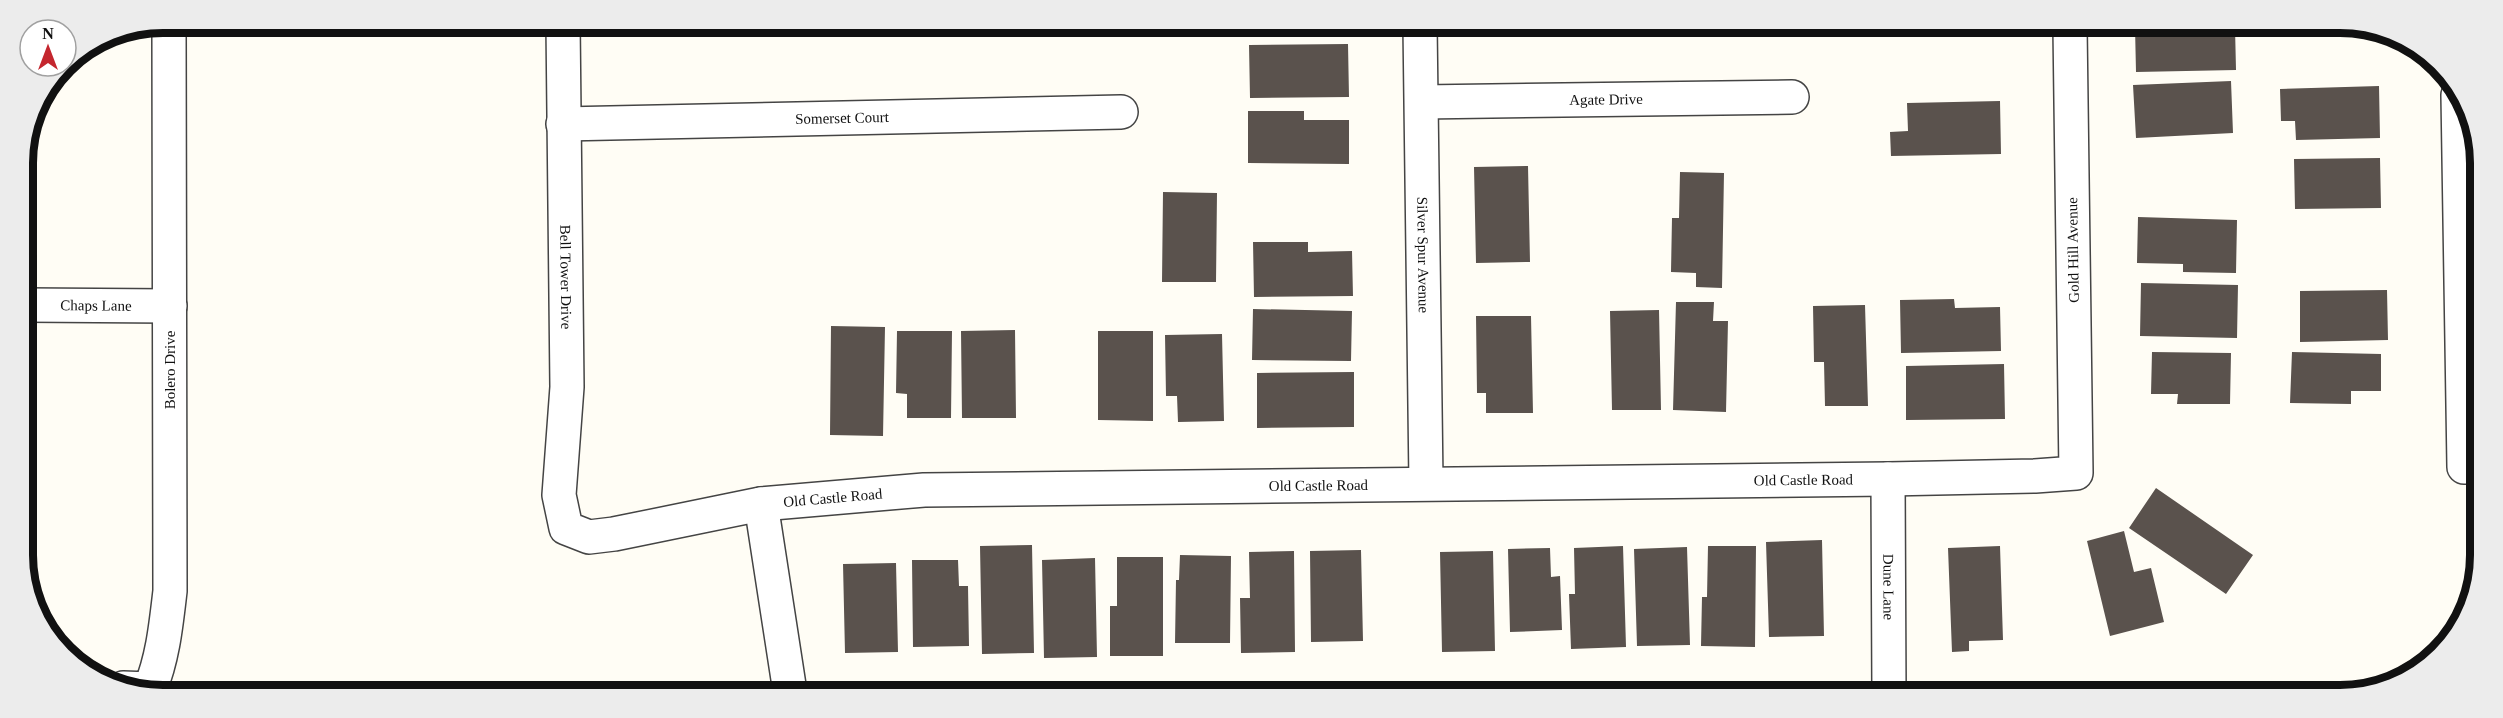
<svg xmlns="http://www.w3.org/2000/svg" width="2503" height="718" font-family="'Times New Roman',serif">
	<rect width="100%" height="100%" fill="#fffdf5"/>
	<path fill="#5a524d" d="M1603,26H1658V29L1603,30Z
		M2135,27H2235L2236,70L2136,72Z
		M1348,44L1349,97L1250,98L1249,45Z
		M2231,81L2233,133L2136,138L2133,85Z
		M2379,86L2380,138L2296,140L2295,121H2281L2280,89Z
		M2000,101L2001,154L1891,156L1890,132L1908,131L1907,103Z
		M1248,111H1304V120H1349V164L1248,163Z
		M2380,158L2381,208L2295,209L2294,159Z
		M1528,166L1530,262L1476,263L1474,167Z
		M1680,172L1724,173L1722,288L1696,287V273L1671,272L1672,218H1679Z
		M1163,192L1217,193L1216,282H1162Z
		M2138,217L2237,220L2236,273L2183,272V264L2137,263Z
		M1253,242H1308V252L1352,251L1353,296L1254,297Z
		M2141,283L2238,285L2237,338L2140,336Z
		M2387,290L2388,340L2300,342V291Z
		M1954,299L1955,308L2000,307L2001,351L1901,353L1900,300Z
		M1676,302H1714L1713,321H1728L1726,412L1673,410Z
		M1865,305L1868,406H1825L1824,362H1814L1813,306Z
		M1253,309L1352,311L1351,361L1252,360Z
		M1659,310L1661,410H1612L1610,311Z
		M1476,316H1531L1533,413H1486V393H1477Z
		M831,326L885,327L883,436L830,435Z
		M1015,330L1016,418H962L961,331Z
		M897,331H952L951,418H907V394L896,393Z
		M1098,331H1153V421L1098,420Z
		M1222,334L1224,421L1178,422L1177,396H1166L1165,335Z
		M2152,352L2231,353L2230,404H2177L2178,394H2151Z
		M2292,352L2381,354V391H2351V404L2290,403Z
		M2004,364L2005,419L1906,420V366Z
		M1354,372V427L1257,428V373Z
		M2156,488L2253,555L2226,594L2129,528Z
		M2124,531L2134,572L2151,568L2164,622L2110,636L2087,541Z
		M1822,540L1824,636L1769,637L1766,542Z
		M1032,545L1034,653L982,654L980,546Z
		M1623,546L1626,647L1571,649L1569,594H1575L1574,548Z
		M1708,546H1756L1755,647L1701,646L1702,597H1707Z
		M2000,546L2003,640L1969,641V651L1952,652L1948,548Z
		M1687,547L1690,645L1637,646L1634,549Z
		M1550,548L1551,577L1560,576L1562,630L1510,632L1508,549Z
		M1361,550L1363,641L1311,642L1310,551Z
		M1294,551L1295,652L1241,653L1240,598H1250L1249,552Z
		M1493,551L1495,651L1442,652L1440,552Z
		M1180,555L1231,556L1230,643H1175L1176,580H1179Z
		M1117,557H1163V656H1110V606H1117Z
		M1095,558L1097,657L1044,658L1042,560Z
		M912,560H958L959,586H968L969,646L913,647Z
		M896,563L898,652L845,653L843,564Z"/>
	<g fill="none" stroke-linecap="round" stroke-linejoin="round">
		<defs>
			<g id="street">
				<path id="s1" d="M563,23L567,387L559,495L566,528L589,537L614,534L761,504L924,490L1888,479L2035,476L2076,473L2070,27"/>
				<path id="s2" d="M1420,25L1426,482"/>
				<path d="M2458,95L2464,467H2476"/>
				<path id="s3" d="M1422,102L1792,97"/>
				<path id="s4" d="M563,124L1121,112"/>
				<path id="s5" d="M24,305L170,306"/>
				<path id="s6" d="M1888,479L1889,694"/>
				<path d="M761,504L790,692"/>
				<path d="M123,688L150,689C163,657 166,625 170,591L169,23"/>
			</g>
		</defs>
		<use href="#street" stroke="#444" stroke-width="36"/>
		<use href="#street" stroke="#fff" stroke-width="33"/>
	</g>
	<g text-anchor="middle" stroke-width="6" stroke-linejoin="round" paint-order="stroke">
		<g font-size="15" fill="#111" stroke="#fff">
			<text dy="5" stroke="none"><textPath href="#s3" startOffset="184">Agate Drive</textPath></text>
			<text dy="5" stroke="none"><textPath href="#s4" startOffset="279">Somerset Court</textPath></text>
			<text transform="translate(2073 250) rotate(-91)" y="5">Gold Hill Avenue</text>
			<text dy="5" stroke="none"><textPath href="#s2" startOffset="230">Silver Spur Avenue</textPath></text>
			<text dy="5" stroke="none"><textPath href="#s1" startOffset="254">Bell Tower Drive</textPath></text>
			<text dy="5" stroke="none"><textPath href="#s5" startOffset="72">Chaps Lane</textPath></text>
			<text transform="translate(170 370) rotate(-90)" y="5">Bolero Drive</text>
			<text dy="5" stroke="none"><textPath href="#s1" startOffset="1749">Old Castle Road</textPath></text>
			<text dy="5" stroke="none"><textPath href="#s1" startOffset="1264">Old Castle Road</textPath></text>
			<text dy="5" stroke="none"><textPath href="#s1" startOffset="778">Old Castle Road</textPath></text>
			<text dy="5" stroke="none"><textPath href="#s6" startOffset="108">Dune Lane</textPath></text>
		</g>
	</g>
	<path d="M0 0H2503V718H0ZM163 33H2340A130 130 0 0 1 2470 163V555A130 130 0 0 1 2340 685H163A130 130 0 0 1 33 555V163A130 130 0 0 1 163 33Z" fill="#ececec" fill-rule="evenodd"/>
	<path fill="none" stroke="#111" stroke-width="8" d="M163 33H2340A130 130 0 0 1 2470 163V555A130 130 0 0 1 2340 685H163A130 130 0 0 1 33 555V163A130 130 0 0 1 163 33Z"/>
	<g transform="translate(48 48)"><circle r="28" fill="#ffffff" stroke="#a0a0a0" stroke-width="1.5"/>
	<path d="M0-4.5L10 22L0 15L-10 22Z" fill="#c4262e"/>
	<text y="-9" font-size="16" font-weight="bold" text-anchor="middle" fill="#111111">N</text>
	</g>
</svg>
